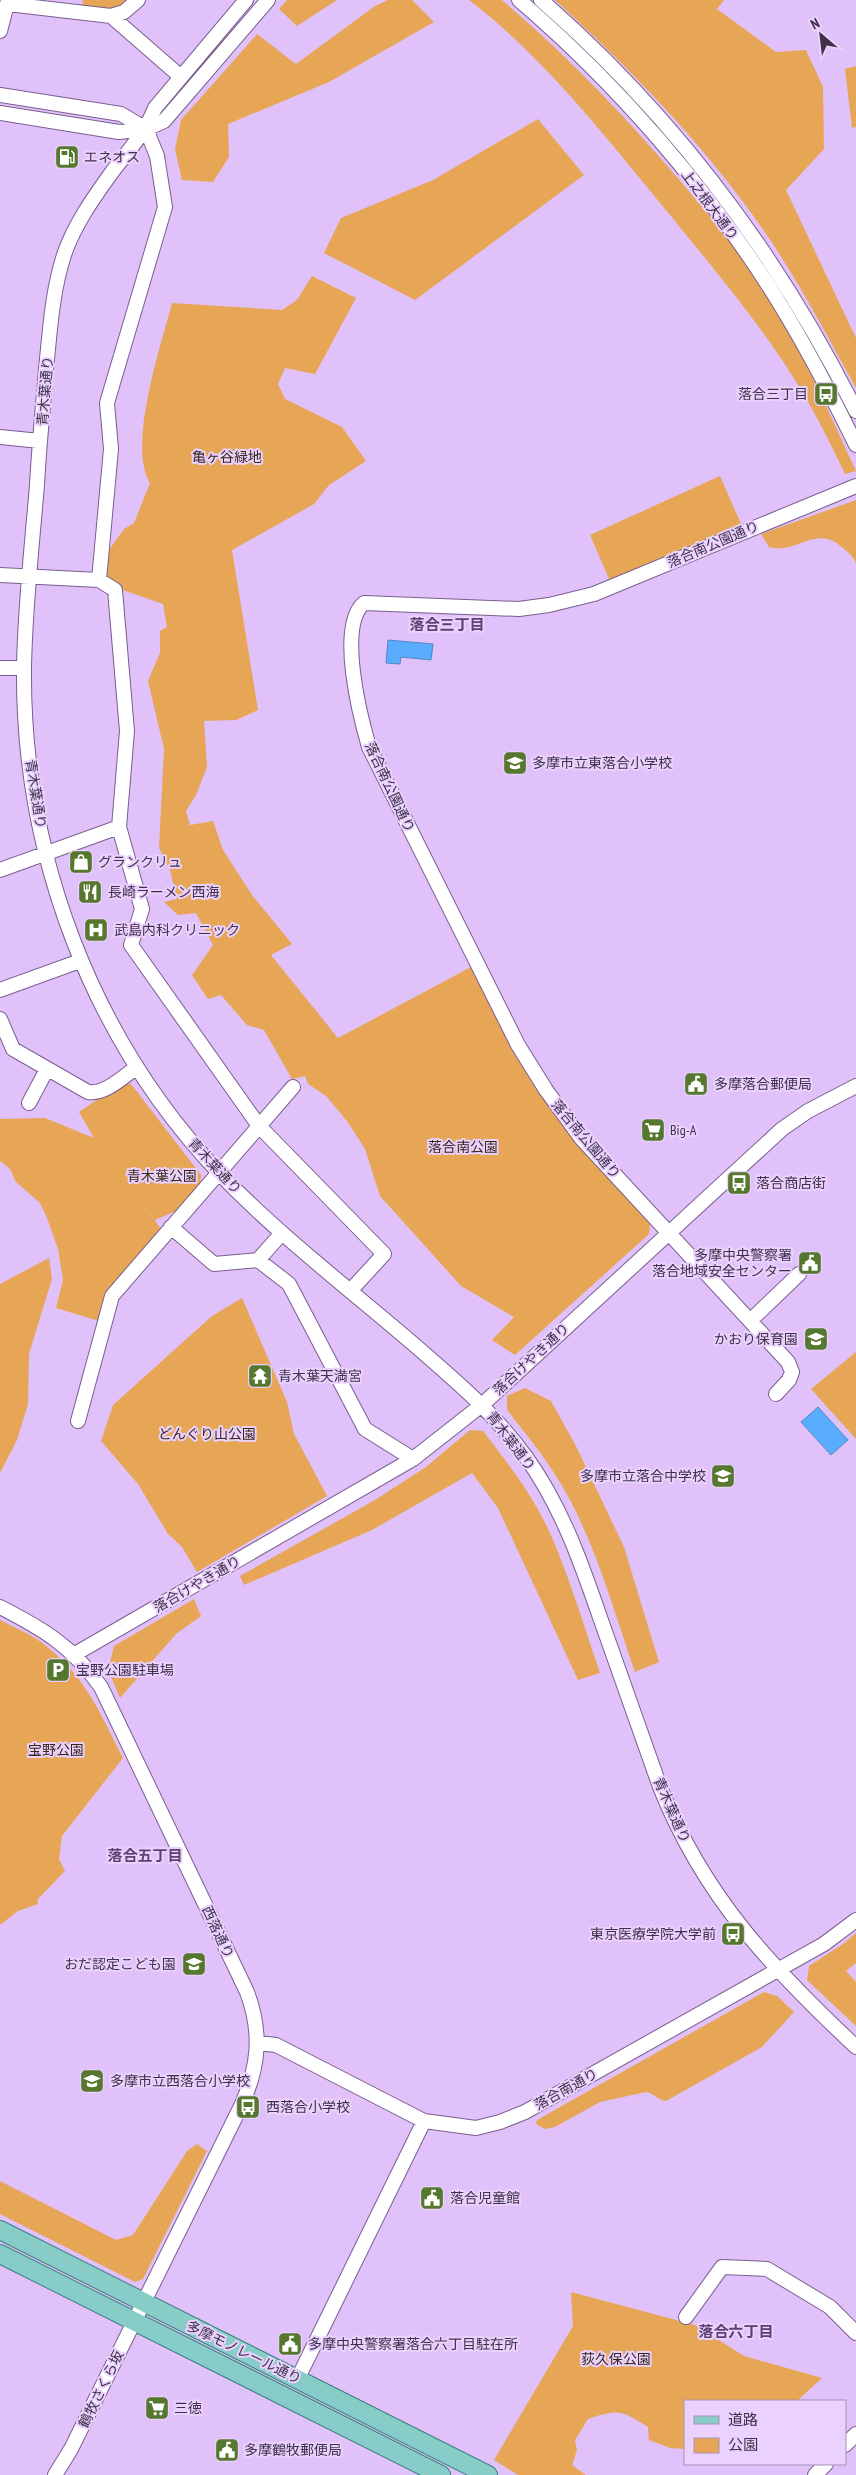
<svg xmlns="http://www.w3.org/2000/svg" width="856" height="2475" font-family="'PT Sans Narrow','Noto Sans JP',sans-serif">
	<rect width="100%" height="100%" fill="#e0c1f9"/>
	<path fill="#e7a655" d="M83,0H129L108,11L82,7Z
		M287,0H337L297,26L279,9Z
		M388,0H412L434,22L329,82L228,124L229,157L213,182L182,180L175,149L181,120L257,34L296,64L375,6Z
		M469,0H502C570,58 630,121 687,189C717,224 747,259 770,298C803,352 829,413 856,471L845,474C833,449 821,424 807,400C769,334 718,274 670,215C607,139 547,60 469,0Z
		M555,0H724L717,9L776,52L806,50L823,87L824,149L786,190L856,338V388C825,332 795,274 757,221C699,139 629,68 555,0Z
		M856,66V127L852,128L845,69Z
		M538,119L584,175L415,300L324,253L341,218L433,180Z
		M312,276L356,298L315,374L285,368L278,384L285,399L342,427L366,461L329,485L314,504L232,550L258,710L236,720L204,721L207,767L196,795L186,811L190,825L213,821L223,850L252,895L292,944L271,955L338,1038L471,967C494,1011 515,1059 544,1100C576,1144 614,1184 650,1224L649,1234L515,1355L492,1340L514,1317L461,1286L380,1196L365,1149L347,1121L326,1096L308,1084L305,1076L292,1079L264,1030L247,1025L221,995L208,999L192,975L213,945L196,913L178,915L164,902L177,899L170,870L159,848L164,749L148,681L160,653V631L167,627L163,604L117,588L102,573L106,554L124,529L134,523L150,483C127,446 161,345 172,303L282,310L297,300Z
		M720,476L742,526L610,581L590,535Z
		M856,500V564C854,557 850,554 844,549C816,522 798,555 769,547L761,534Z
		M122,1083L131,1084L201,1175L200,1183L178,1210L155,1220L134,1191L161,1229L99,1321L56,1308L63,1280L58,1249L47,1218L40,1203L16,1182L10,1169L0,1161V1119L45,1118L94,1138L79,1112Z
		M49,1258L52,1279L29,1354L28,1404L17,1440L0,1473V1284Z
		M242,1298L287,1402L294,1434L327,1496L197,1572L182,1547L168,1534L138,1484L101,1441L113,1405L212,1316Z
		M856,1352V1439L811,1389Z
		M525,1388L551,1401L576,1446L624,1547L659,1662L635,1672C613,1609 595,1541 561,1484C545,1457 526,1434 507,1410V1396Z
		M470,1430L483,1431C508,1463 533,1496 550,1533C570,1578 584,1627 600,1673L578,1680L498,1508L472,1473L372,1530L244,1585L240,1576L375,1500L426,1467Z
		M194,1599L201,1616L176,1634L120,1698L108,1670L114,1646Z
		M0,1620C13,1627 29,1633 41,1642C85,1675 99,1711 123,1758L62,1836L59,1859L65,1871L37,1900L38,1904L18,1911L0,1925Z
		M856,1933V1963L846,1971L856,1982V2026L807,1980L809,1966L843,1944Z
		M764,1992L777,1996L794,2012L762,2047L666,2101C657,2100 654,2093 646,2092L600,2102L555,2127L545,2129L536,2124L537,2120Z
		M197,2144L207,2151L143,2279L135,2282L0,2214V2181L116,2240L133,2235L187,2151Z
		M571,2292L695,2325L744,2356L822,2378L797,2401H685V2449L670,2448L649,2440L648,2427C621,2410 618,2409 588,2419L575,2440L577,2450L572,2465L586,2475H518L494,2460L573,2326Z"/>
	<path fill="#5aadfe" stroke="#5288c7" d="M388,640L433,644L431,660L401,657L400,664L386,663Z
		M818,1407L848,1440L831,1455L801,1422Z"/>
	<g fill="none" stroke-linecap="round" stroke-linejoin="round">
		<defs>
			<path id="minor" d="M246,0L155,108C145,133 128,151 112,172C94,197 74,225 64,255C52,292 50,331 46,369C43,408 39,446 37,485C32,545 25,607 24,667C22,855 92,1040 222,1176C282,1238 352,1291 418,1348C458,1383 494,1413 526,1457C562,1507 582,1565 602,1623C621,1677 640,1732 660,1787C704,1897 771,1967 856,2047
				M519,0C617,84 706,186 775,296C805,344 831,394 856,445
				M541,0C673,115 778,255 856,411
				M8,4L111,16L124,12L138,0
				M111,16L181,77
				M0,31L8,0
				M0,95L121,114L146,129
				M0,113L119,132L146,129L164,121L268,0
				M146,129L157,156L165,207L107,403L111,449L99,580L115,590L127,731L119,827L142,909L131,945L259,1126L384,1254L351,1290
				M0,437L40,441
				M0,575L99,580
				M0,668H24
				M0,870L119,827
				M0,990L80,961
				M0,1019L13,1049L88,1092C105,1095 124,1076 137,1067
				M29,1103L47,1069
				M171,1227L214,1264L258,1260L289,1284L365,1429L413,1459
				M258,1260L282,1233
				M750,1321L799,1274
				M776,1394L789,1380L792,1372L788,1362L581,1138L546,1090L518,1045L369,747C360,716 337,626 364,603L519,609L549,605L594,594L856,486
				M78,1421L112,1296L293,1087
				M0,1607C43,1629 72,1646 101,1687L247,1992C262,2032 259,2066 242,2104L71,2449L55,2475
				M75,1654L413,1459L483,1404L782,1129L808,1111L856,1086
				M258,2043L276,2045L424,2121L476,2128L500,2122L525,2112L824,1944L856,1920
				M686,2317L722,2267L767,2269L830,2307L856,2333
				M298,2378L424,2121
				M845,2445L856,2434
				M815,2475L826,2464"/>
			<path id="major" d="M0,2230L488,2475
				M0,2254L441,2475"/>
		</defs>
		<use href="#minor" stroke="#7a5e8f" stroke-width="16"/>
		<use href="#major" stroke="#3b8084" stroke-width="20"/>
		<use href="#minor" stroke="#fff" stroke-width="14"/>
		<use href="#major" stroke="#88ccc8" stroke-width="18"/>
	</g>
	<defs>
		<symbol id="fuel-square" viewBox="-11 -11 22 22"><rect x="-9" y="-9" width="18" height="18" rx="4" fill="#56772e" stroke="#ead1fe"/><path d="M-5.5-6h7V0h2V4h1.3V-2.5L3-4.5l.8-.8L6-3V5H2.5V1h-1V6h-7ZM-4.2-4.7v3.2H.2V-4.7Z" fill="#fff"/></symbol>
		<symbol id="bus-square" viewBox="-11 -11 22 22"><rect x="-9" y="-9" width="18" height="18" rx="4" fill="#56772e" stroke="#ead1fe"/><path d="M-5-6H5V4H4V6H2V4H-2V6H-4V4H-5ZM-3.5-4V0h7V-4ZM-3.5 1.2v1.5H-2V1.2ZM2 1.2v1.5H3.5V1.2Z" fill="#fff"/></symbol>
		<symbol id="school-square" viewBox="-11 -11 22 22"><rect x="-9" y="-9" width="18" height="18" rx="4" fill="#56772e" stroke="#ead1fe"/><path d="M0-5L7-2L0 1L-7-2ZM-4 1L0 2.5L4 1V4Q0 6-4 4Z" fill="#fff"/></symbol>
		<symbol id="shop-square" viewBox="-11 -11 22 22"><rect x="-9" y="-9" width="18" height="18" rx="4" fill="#56772e" stroke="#ead1fe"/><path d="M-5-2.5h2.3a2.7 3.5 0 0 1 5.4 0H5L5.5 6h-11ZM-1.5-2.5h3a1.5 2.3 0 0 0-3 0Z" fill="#fff"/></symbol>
		<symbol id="restaurant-square" viewBox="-11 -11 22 22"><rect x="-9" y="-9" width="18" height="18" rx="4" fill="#56772e" stroke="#ead1fe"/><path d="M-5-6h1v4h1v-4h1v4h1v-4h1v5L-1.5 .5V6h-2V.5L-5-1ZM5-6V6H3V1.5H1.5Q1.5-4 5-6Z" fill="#fff"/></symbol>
		<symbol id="hospital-square" viewBox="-11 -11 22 22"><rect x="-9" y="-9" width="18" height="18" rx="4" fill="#56772e" stroke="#ead1fe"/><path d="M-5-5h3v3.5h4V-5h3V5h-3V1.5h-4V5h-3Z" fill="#fff"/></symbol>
		<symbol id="civic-square" viewBox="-11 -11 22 22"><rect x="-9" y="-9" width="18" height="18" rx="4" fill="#56772e" stroke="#ead1fe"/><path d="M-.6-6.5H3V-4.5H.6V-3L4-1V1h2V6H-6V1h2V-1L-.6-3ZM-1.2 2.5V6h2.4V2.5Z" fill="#fff"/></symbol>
		<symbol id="supermarket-square" viewBox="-11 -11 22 22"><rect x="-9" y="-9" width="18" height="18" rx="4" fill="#56772e" stroke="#ead1fe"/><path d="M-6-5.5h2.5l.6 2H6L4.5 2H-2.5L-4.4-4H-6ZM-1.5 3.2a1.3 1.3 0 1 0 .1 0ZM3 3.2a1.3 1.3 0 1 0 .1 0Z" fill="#fff"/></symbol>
		<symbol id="temple-square" viewBox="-11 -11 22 22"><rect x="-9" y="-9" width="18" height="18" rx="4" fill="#56772e" stroke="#ead1fe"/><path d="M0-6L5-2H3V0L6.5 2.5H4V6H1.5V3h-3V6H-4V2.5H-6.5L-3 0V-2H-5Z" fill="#fff"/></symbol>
		<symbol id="parking-square" viewBox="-11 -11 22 22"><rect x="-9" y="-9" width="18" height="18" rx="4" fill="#56772e" stroke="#ead1fe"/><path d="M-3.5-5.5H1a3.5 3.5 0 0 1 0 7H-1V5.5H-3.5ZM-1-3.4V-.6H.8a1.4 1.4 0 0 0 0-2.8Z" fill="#fff"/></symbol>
	</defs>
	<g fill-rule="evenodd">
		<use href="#fuel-square" x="53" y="143" width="28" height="28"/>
		<use href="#bus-square" x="812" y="380" width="28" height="28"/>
		<use href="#school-square" x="501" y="749" width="28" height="28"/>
		<use href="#shop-square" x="67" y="848" width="28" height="28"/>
		<use href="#restaurant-square" x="76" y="878" width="28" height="28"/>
		<use href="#hospital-square" x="82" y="916" width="28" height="28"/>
		<use href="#civic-square" x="682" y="1070" width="28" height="28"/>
		<use href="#supermarket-square" x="639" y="1116" width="28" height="28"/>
		<use href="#bus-square" x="725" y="1169" width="28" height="28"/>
		<use href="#civic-square" x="796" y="1249" width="28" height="28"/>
		<use href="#school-square" x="802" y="1325" width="28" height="28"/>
		<use href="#temple-square" x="246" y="1362" width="28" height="28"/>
		<use href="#school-square" x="709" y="1462" width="28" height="28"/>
		<use href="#parking-square" x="44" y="1656" width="28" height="28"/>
		<use href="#bus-square" x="719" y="1920" width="28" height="28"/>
		<use href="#school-square" x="180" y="1950" width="28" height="28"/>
		<use href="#school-square" x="78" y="2067" width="28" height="28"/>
		<use href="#bus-square" x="234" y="2093" width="28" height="28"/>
		<use href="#civic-square" x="418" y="2184" width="28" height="28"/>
		<use href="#civic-square" x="276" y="2330" width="28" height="28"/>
		<use href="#supermarket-square" x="143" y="2394" width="28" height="28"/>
		<use href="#civic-square" x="213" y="2436" width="28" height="28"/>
	</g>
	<g text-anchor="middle" stroke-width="4" stroke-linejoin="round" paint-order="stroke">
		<g font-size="14" fill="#3f3248" stroke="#ead1fe" text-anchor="start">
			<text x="84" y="162">エネオス</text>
			<text x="808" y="399" text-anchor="end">落合三丁目</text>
			<text x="532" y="768">多摩市立東落合小学校</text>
			<text x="98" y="867">グランクリュ</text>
			<text x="108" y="897">長崎ラーメン西海</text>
			<text x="114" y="935">武島内科クリニック</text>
			<text x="714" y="1089">多摩落合郵便局</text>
			<text x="670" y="1135">Big-A</text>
			<text x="756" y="1188">落合商店街</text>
			<text x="792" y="1260" text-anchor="end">多摩中央警察署<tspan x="792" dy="16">落合地域安全センター</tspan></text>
			<text x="798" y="1344" text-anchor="end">かおり保育園</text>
			<text x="278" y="1381">青木葉天満宮</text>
			<text x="706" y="1481" text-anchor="end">多摩市立落合中学校</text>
			<text x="76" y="1675">宝野公園駐車場</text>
			<text x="716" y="1939" text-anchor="end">東京医療学院大学前</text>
			<text x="176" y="1969" text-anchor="end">おだ認定こども園</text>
			<text x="110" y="2086">多摩市立西落合小学校</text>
			<text x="266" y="2112">西落合小学校</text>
			<text x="450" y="2203">落合児童館</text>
			<text x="308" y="2349">多摩中央警察署落合六丁目駐在所</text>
			<text x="174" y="2413">三徳</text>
			<text x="244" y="2455">多摩鶴牧郵便局</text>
		</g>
		<g font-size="14" fill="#3f3248" stroke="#ead1fe">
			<text transform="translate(710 205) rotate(53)" y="5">上之根大通り</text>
			<text transform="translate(45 391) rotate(-85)" y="5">青木葉通り</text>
			<text transform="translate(713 544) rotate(-23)" y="5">落合南公園通り</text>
			<text transform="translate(390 787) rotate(65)" y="5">落合南公園通り</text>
			<text transform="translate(36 794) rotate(81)" y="5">青木葉通り</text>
			<text transform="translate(586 1139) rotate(50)" y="5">落合南公園通り</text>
			<text transform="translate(215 1166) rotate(47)" y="5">青木葉通り</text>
			<text transform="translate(531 1359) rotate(-43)" y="5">落合けやき通り</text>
			<text transform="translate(511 1441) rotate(53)" y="5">青木葉通り</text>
			<text transform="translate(197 1584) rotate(-30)" y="5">落合けやき通り</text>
			<text transform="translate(672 1810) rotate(66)" y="5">青木葉通り</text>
			<text transform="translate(218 1932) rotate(65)" y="5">西落通り</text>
			<text transform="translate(566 2089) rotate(-29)" y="5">落合南通り</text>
			<text transform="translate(244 2352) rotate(26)" y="5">多摩モノレール通り</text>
			<text transform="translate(101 2389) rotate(-64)" y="5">鶴牧さくら坂</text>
		</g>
		<g font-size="14" fill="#372818" stroke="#ead1fe">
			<text x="227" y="462">亀ヶ谷緑地</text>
			<text x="463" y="1152">落合南公園</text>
			<text x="162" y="1181">青木葉公園</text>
			<text x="207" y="1439">どんぐり山公園</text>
			<text x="56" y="1755">宝野公園</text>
			<text x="616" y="2364">荻久保公園</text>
		</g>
		<g font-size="15" font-weight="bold" fill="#5d4171" stroke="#ead1fe">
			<text x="447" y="630">落合三丁目</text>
			<text x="145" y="1861">落合五丁目</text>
			<text x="736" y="2337">落合六丁目</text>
		</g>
	</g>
	<rect x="684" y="2400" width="162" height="65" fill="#ead1fe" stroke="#a691b5"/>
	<rect x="694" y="2416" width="25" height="8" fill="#88ccc8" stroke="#a691b5"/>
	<text x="728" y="2425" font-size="15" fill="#3f3248">道路</text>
	<rect x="694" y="2438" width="25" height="15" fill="#e7a655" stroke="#a691b5"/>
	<text x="728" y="2450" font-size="15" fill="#3f3248">公園</text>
	<g transform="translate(821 35) rotate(332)" stroke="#ead1fe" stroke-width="4" paint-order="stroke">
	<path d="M0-4L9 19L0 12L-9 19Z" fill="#3f3248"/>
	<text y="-8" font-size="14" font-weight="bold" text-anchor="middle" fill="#3f3248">N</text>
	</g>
</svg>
